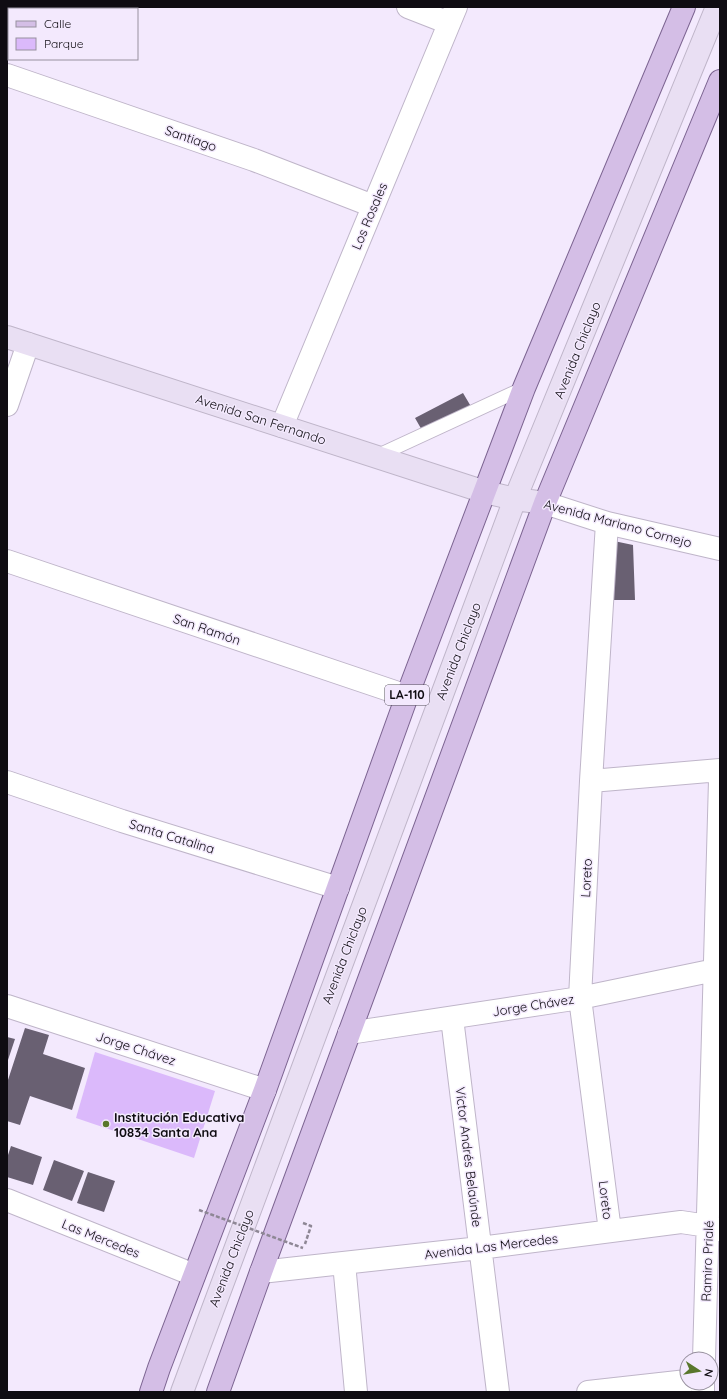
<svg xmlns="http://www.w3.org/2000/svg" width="727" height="1399" font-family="Quicksand,sans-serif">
	<rect width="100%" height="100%" fill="#f3e9fd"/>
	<path fill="#dbb9fb" d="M95,1052L215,1091L194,1158L76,1118Z"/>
	<path fill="#696072" d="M463,393L476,415L427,439L415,418Z
		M614,541L633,545L635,600H610Z
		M25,1028L49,1035L43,1054L85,1068L72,1110L30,1096L20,1125L7,1121V1083Z
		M7,1037L15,1039L7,1063Z
		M11,1146L42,1157L33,1185L7,1177V1158Z
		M54,1160L84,1171L72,1201L43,1190Z
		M88,1172L115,1181L104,1212L77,1203Z"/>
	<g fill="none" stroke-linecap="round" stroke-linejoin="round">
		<defs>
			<path id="lane" d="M377,456L524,388"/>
			<path id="street" d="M408,7L449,23
				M7,75L254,160L373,206
				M7,405L28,344
				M282,426L456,7
				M545,503L607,523L720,549
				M607,523L591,781L580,998L610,1231
				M7,561L407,696
				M591,781L720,770
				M7,782L122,821L338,888
				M7,1006L265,1090
				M452,1018L498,1392
				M349,1033L580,998L715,970
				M7,1200L194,1275
				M344,1263L356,1392
				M261,1272L480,1248L681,1222L708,1226L720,1230
				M704,1359L720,780
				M588,1392L687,1381
				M703,1392V1383"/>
			<path id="secondary" d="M7,337L485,492L515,499L545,503
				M182,1392L515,499L717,7"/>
			<path id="primary" d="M151,1392L159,1368L265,1090L407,696L524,388L684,7
				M218,1392L261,1272L545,503L720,81"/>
		</defs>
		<use href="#lane" stroke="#bfb5c9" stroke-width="15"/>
		<use href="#street" stroke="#bfb5c9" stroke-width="24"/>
		<use href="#secondary" stroke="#bfb5c9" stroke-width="24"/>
		<use href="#primary" stroke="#7c6491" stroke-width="24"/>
		<path stroke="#8e8795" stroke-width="2.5" stroke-dasharray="4 2" stroke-linecap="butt" d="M303,1223L311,1226L305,1244"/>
		<use href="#lane" stroke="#fff" stroke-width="13"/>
		<use href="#street" stroke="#fff" stroke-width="22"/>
		<use href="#secondary" stroke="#e9dff3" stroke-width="22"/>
		<use href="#primary" stroke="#d4bee6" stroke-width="22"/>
		<path stroke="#8e8795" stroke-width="2.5" stroke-dasharray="4 2" stroke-linecap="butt" d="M199,1210L303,1248"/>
	</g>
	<circle fill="#59772c" stroke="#f3e9fd" stroke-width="1.5" cx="106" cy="1124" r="4"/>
	<g text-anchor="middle" stroke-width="3" stroke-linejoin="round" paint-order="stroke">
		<rect fill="#f3e9fd" stroke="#534e58" stroke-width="1" x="385" y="685" width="44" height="20" rx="3"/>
		<g font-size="12" font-weight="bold" fill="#0f0c12">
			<text x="407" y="699">LA-110</text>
		</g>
		<g font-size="13" fill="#0f0c12" stroke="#f3e9fd">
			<text transform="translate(191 138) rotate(19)" y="5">Santiago</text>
			<text transform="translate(369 216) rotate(-67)" y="5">Los Rosales</text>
			<text transform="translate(577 350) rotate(-68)" y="5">Avenida Chiclayo</text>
			<text transform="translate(261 419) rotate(18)" y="5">Avenida San Fernando</text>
			<text transform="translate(618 523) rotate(15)" y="5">Avenida Mariano Cornejo</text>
			<text transform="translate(207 629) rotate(19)" y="5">San Ramón</text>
			<text transform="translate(458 651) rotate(-69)" y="5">Avenida Chiclayo</text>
			<text transform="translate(172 836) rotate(17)" y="5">Santa Catalina</text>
			<text transform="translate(586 878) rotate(-87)" y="5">Loreto</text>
			<text transform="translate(344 955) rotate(-69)" y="5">Avenida Chiclayo</text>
			<text transform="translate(533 1005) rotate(-9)" y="5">Jorge Chávez</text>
			<text transform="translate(136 1048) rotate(18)" y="5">Jorge Chávez</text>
			<text transform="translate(469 1157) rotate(83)" y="5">Víctor Andrés Belaúnde</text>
			<text transform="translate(606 1200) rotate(83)" y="5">Loreto</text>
			<text transform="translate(101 1238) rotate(22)" y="5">Las Mercedes</text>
			<text transform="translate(491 1246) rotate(-7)" y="5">Avenida Las Mercedes</text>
			<text transform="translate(231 1258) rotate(-69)" y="5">Avenida Chiclayo</text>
			<text transform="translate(707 1261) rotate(-88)" y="5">Ramiro Prialé</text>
		</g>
		<g font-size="13" font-weight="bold" fill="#0f0c12" stroke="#f3e9fd" text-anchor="start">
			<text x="114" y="1122">Institución Educativa<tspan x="114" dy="15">10834 Santa Ana</tspan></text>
		</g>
	</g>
	<rect width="727" height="1399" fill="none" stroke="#0f0c12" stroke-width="16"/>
	<rect x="8" y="8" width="130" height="52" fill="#f3e9fd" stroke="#98919f"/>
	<rect x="16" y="21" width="20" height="6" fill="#d4bee6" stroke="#98919f"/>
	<text x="44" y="28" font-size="12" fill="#0f0c12">Calle</text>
	<rect x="16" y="38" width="20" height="12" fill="#dbb9fb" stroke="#98919f"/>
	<text x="44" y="48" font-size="12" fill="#0f0c12">Parque</text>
	<g transform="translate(699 1371) rotate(102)"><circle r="19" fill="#f3e9fd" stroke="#98919f"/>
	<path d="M0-3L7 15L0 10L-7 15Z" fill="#59772c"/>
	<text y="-6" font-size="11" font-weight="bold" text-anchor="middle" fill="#0f0c12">N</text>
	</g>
</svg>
